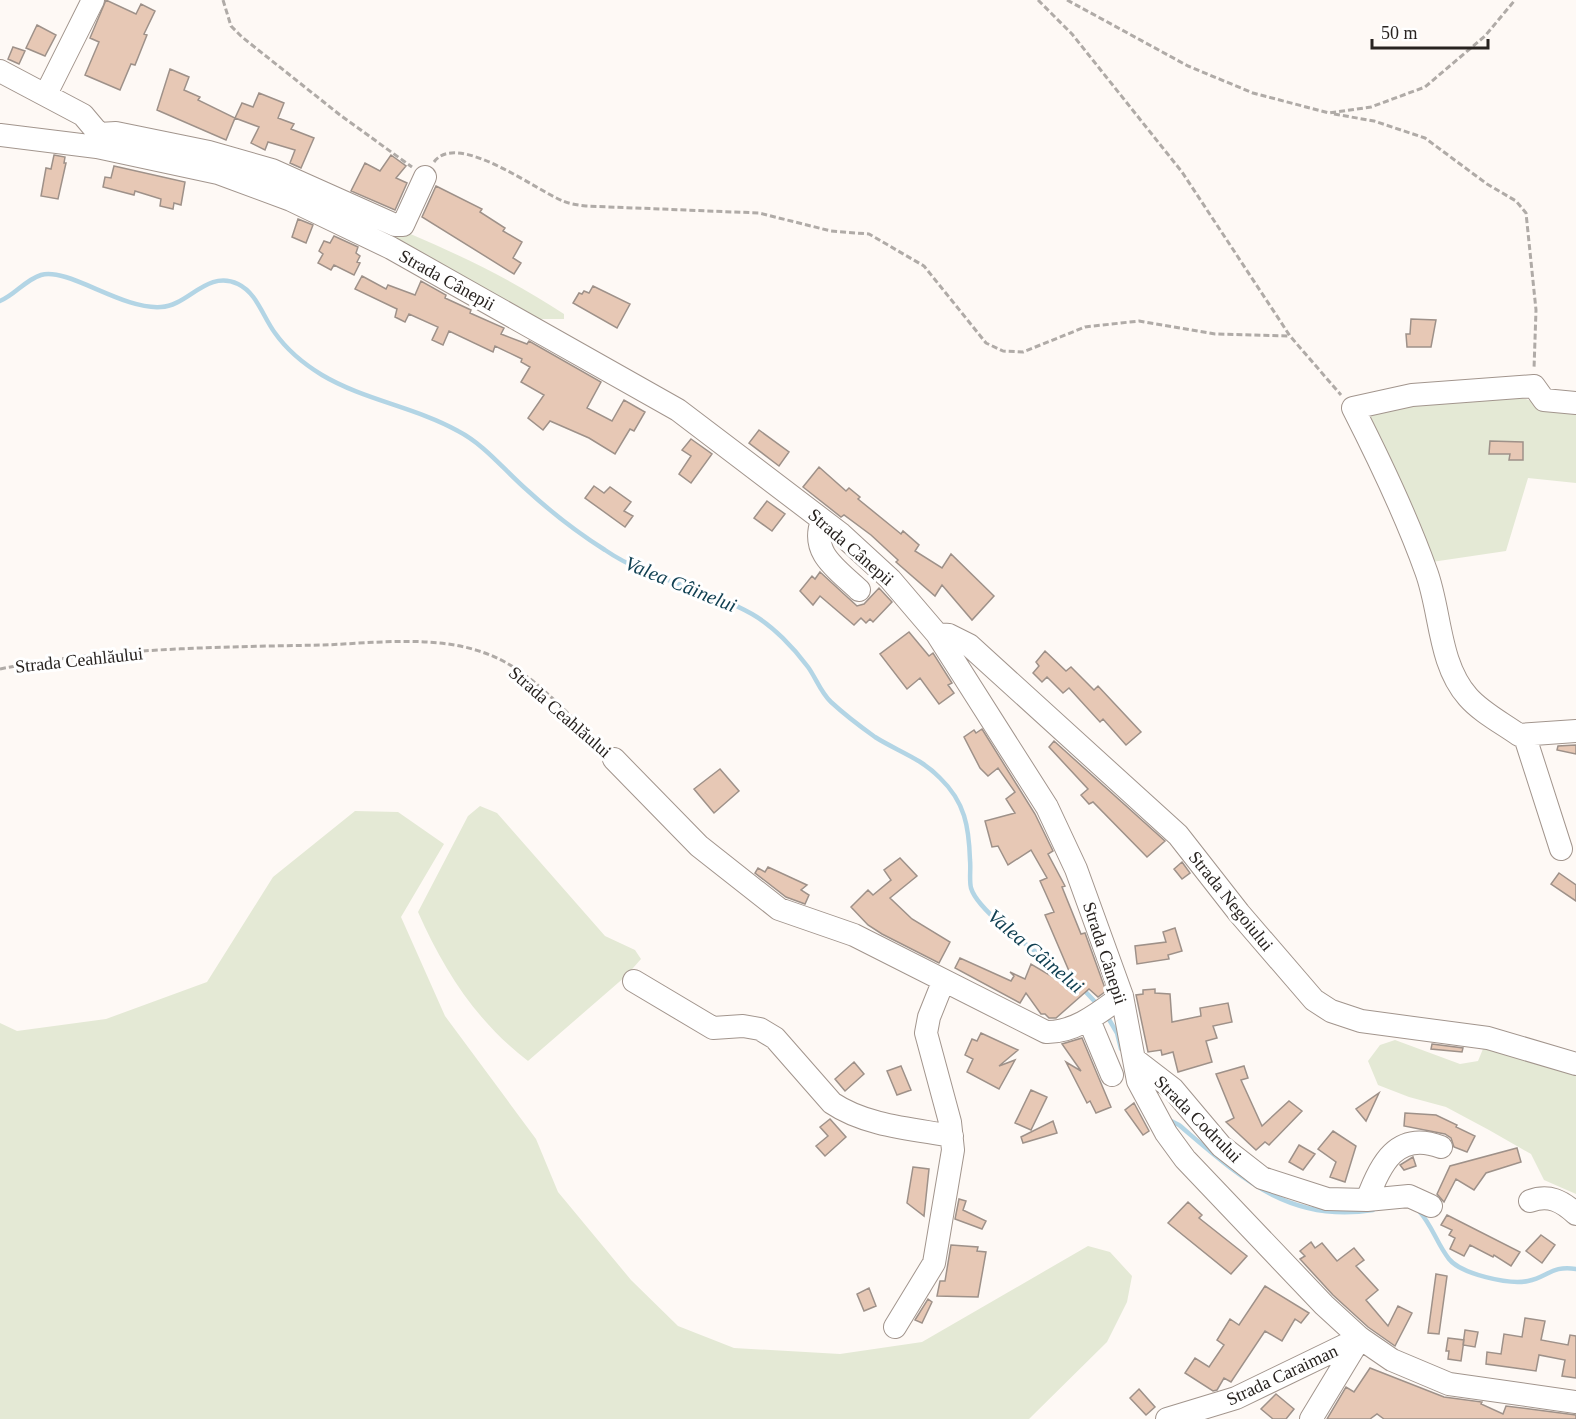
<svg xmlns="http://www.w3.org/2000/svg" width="1576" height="1419" font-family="'Times New Roman',serif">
	<rect width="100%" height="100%" fill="#fef9f5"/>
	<path fill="#e4e9d5" d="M188,154C317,198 450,239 564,314V319H537Z
		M1513,394L1551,409H1576V483L1528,478L1506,551L1425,563L1368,409Z
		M480,806L497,813L605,936L635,950L641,959L626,976L528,1061C477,1022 444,971 418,912L468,816Z
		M355,811L398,812L444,844L401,917L445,1016L536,1139L558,1192L631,1280L678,1326L734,1348L840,1354L922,1342L1088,1246L1110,1252L1132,1276L1127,1302L1107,1342L1029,1419H0V1023L17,1031L106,1019L207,982L273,877Z
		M1395,1040L1460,1064L1478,1061L1485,1044L1576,1074V1194L1544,1180L1531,1154L1489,1130L1446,1107L1409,1097L1378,1085L1368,1061L1380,1045Z"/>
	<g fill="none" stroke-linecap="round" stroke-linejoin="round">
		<path stroke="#b3d5e5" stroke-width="4.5" d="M0,301C15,295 25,280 41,275C68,267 122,310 161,307C188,306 207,269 238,284C257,293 263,317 275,333C287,350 304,364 322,375C364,400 415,407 458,431C485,445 504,470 527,490C551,512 578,533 605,550C650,581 705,587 752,614C773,626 794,648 808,667C816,678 821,693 831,702C844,714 861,727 875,737C897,751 921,758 940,778C965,802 969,827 970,860C971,869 969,880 971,888C979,915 1051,962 1075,981
			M1083,989L1098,1005
			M1107,1016L1117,1033L1121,1049
			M1167,1119L1179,1125C1239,1176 1288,1224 1373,1210
			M1419,1211C1432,1225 1437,1244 1449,1259C1461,1274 1509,1285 1528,1281C1548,1277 1552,1265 1576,1269"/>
	</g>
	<path fill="#e7c8b5" stroke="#9e9189" stroke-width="1.5" d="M106,0L136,14L141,4L155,11L144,34L147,35L135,65L131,64L120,90L85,75L99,42L90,38Z
		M37,25L56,35L45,56L26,48Z
		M13,47L25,51L19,64L8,59Z
		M170,69L189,77L184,90L200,97L198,100L235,118L226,140L157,110Z
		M259,93L284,103L278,118L294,124L291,129L314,138L301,168L290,163L295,150L268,142L265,150L251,143L259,127L235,118L242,103L253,107Z
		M54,155L65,157L64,163H66L58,199L41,196L46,168L51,169Z
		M391,155L406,166L396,178L407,183L395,210L351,191L365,163L380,171Z
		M114,166L185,182L181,205L174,203L173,209L160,206L161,199L135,191L134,195L103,187L105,177L111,178Z
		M436,186L482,209L480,212L505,228L503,231L522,242L513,258L521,263L514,274L422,217Z
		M298,219L313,225L306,243L292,237Z
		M334,236L358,247L356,253L360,256L357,262L360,263L354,275L334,265L331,270L318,263L323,254L319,251L324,241L330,243Z
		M362,276L386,289L388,285L415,295L421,281L446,295L445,298L471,310L470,313L504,328L501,334L527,344L529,341L601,382L587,408L612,421L624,400L645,412L634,431L630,429L615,454L589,438L550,421L543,430L528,418L544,395L521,382L530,367L521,362L522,359L495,346L493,352L449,331L443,345L432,340L438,327L409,314L405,322L395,317L397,309L355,289Z
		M593,286L630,304L617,328L573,303L579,293L582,294L584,291L589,293Z
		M1411,319L1436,320L1431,347H1407L1406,334H1410Z
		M759,430L789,452L779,466L749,443Z
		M691,439L712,454L691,483L679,474L691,456L682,450Z
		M1490,441L1523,442V460H1509L1510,454H1489Z
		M819,467L846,491L849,488L860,497L858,499L901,534L903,531L919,545L915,551L942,568L951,554L994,596L972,620L942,585L935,596L896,562L898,560L871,535L844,515L841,517L803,487Z
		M594,486L604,493L610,487L631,502L624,511L633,516L625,527L585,498Z
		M767,501L785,514L772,531L754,518Z
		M820,572L857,606L864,604L879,588L892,602L873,622L870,619L866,623L861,618L854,625L820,596L813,605L800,591L812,576L815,579Z
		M909,632L929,656L933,653L952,683L948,685L954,693L939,704L920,678L907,689L880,654Z
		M1045,651L1066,671L1071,667L1094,690L1098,686L1141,732L1126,745L1103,719L1100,722L1069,688L1063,693L1047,677L1042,682L1033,673L1039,666L1036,662Z
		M982,729L1035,814L1053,851L1048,854L1065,886L1062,887L1081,934L1085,933L1106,991L1098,997L1089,989L1056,1018H1049L1045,1014H1041L1026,993L1020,1003L955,968L960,958L1011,981L1014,976L1010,972L1025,979L1031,964L1078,992L1045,915L1054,912L1040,881L1047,878L1031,850L1008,865L998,846L992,847L985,821L1015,813L1006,799L1015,792L998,768L988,776L980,768L964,737L974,730L976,733Z
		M1054,741L1165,841L1147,857L1093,802L1089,804L1081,795L1088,789L1049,747Z
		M1576,745V754L1557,750L1558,746Z
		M720,769L739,791L714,813L694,789Z
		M900,858L917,876L890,898L912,919L950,942L939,963L882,934L868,925L851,907L868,890L873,895L891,880L884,870Z
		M1182,862L1190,873L1182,879L1174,869Z
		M768,867L807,885L801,890L809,895L805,904L786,897L755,873L758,868L765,872Z
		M1559,873L1576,885V901L1551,884Z
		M1175,928L1182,951L1168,955L1169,959L1137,964L1135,946L1166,942L1163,932Z
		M1155,989V993L1170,994L1172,1022L1201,1016L1200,1008L1228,1003L1232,1022L1213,1026L1217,1038L1206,1041L1212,1062L1178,1072L1173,1052L1162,1055L1161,1050L1148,1052L1136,995L1143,994V990Z
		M981,1033L1018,1050L999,1066L1015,1060L999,1089L967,1072L973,1059L965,1055L972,1039L977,1041Z
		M1082,1038L1111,1107L1096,1113L1090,1101L1087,1103L1066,1062L1081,1071L1062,1044Z
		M1432,1044L1463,1048L1462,1052L1431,1049Z
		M854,1062L864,1074L845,1091L835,1079Z
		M901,1066L911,1090L897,1095L887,1071Z
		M1244,1066L1248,1078L1241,1080L1262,1126L1289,1101L1302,1111L1269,1145L1265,1142L1256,1150L1226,1122L1234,1118L1216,1074Z
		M1031,1090L1047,1097L1031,1130L1015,1123Z
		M1379,1093L1366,1121L1356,1109Z
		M1134,1103L1149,1131L1143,1135L1125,1110Z
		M1405,1113L1436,1115L1457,1125L1456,1127L1475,1136L1467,1152L1454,1147L1451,1138L1445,1134L1404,1126Z
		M830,1119L846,1137L825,1156L816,1146L828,1136L820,1127Z
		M1053,1121L1057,1133L1023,1143L1021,1137Z
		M1333,1131L1356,1146L1345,1182L1330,1177L1336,1162L1318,1149Z
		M1299,1145L1315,1154L1303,1170L1289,1162Z
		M1517,1148L1521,1162L1486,1173L1474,1190L1456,1179L1444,1202L1437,1194L1450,1166Z
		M1413,1157L1416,1166L1404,1170L1400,1165Z
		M913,1167L929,1169L924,1216L907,1203Z
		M959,1199L966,1201L963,1210L986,1221L982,1229L955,1219Z
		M1188,1202L1202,1215L1199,1218L1247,1256L1231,1274L1168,1223Z
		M1447,1215L1520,1252L1511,1266L1494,1255L1493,1257L1470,1245L1464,1256L1450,1249L1455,1238L1449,1235L1452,1230L1441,1225Z
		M1541,1235L1555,1245L1542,1263L1526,1251Z
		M1311,1242L1315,1248L1322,1243L1337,1261L1354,1248L1364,1260L1356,1266L1378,1290L1366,1300L1388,1326L1398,1306L1412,1313L1395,1346L1368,1327L1333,1295L1300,1259L1305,1256L1300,1251Z
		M951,1245L978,1247L977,1251L986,1252L978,1297L937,1296L940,1281H945Z
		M1436,1274L1447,1276L1439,1334L1428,1333Z
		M1265,1286L1309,1313L1301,1323L1295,1319L1282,1341L1265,1331L1231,1382L1224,1378L1217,1390L1213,1391L1185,1373L1195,1358L1209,1367L1224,1345L1217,1340L1230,1319L1239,1325Z
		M869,1288L876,1306L864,1311L857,1294Z
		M928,1299L932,1302L922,1323L915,1320Z
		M1525,1318L1545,1321L1541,1340L1568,1345L1570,1335L1576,1336V1378L1562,1376L1565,1360L1539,1355L1536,1371L1486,1364L1487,1352L1501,1354L1504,1334L1522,1337Z
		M1465,1330L1478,1332L1475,1347L1463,1345Z
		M1448,1338L1464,1340L1461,1361L1448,1359L1449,1351H1446Z
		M1370,1368L1444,1397L1482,1402L1481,1404L1503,1414L1506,1406L1576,1415V1419H1384L1377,1414L1370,1419H1327L1346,1387L1354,1392Z
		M1139,1389L1155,1407L1146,1415L1130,1398Z
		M1276,1394L1294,1409L1286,1419H1273L1261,1409Z"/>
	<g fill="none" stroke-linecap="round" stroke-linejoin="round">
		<defs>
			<path id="minor" d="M0,71L83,115L99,134L97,147
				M46,94L93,0
				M99,134L116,133L209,152L272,170L395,225H403L425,177
				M0,135L97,147L218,173L291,200L391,248L678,410L841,534L890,579L937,634L1047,807L1076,869L1122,996L1138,1081L1166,1133L1185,1159L1324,1305L1360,1338L1392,1360L1449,1384L1576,1402
				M1576,403L1544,400L1534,386L1412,395L1353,408C1380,461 1406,515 1426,571C1441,611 1438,663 1468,697C1481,712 1502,723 1519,735L1576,731
				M822,521C810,553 837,569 859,590
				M937,634L949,635L969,645L1178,835L1239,913L1314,1000L1331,1011L1361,1021L1488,1038L1576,1064
				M1525,737L1561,849
				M614,759L699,846L779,909L854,935L1046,1032C1075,1033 1100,1012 1122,996
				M634,981L713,1028L743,1026L760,1029L775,1038L832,1103C866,1126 913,1129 952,1136
				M1089,1020L1112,1075
				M1134,1059L1173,1089L1221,1146L1262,1178L1327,1199L1367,1200L1409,1196L1431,1206
				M1367,1200C1380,1164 1397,1130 1441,1147
				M1530,1201C1549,1194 1562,1201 1576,1214
				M895,1327L934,1263L953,1150L950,1122L926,1033L929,1017L943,982
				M1167,1419L1236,1398L1360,1338
				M1311,1419L1360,1338"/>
		</defs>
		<use href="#minor" stroke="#a2958d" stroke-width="24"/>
		<path stroke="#b0aba7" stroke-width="3" stroke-dasharray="6 3" stroke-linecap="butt" d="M223,0L231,26L242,37L340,115L412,167
			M1038,0L1072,34L1182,172L1290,336L1341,395
			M1067,0L1188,66L1253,93L1329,113L1371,107L1425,87L1485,36L1515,0
			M1334,114L1374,121L1425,138L1487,184L1516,201L1526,213L1536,310L1534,369
			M434,162C457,130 537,191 563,201C570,204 578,205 586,206L759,213L831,231L869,234L924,266L986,343L1003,351L1023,352L1085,327L1139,321L1215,334L1290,336
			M0,669C105,648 216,647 323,645C377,643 439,634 490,655C533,672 569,716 602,747"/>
		<use href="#minor" stroke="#fff" stroke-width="22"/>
	</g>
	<g text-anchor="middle" stroke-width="6" stroke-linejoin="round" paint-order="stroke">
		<g font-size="18" fill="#282320" stroke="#fff">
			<text transform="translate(447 280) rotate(29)" y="6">Strada Cânepii</text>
			<text transform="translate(851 547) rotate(41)" y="6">Strada Cânepii</text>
			<text transform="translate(79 660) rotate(-6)" y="6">Strada Ceahlăului</text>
			<text transform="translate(560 712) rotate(41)" y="6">Strada Ceahlăului</text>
			<text transform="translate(1231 901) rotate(51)" y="6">Strada Negoiului</text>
			<text transform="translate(1105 953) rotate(72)" y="6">Strada Cânepii</text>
			<text transform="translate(1198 1119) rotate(45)" y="6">Strada Codrului</text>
			<text transform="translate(1282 1375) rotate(-25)" y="6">Strada Caraiman</text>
		</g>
		<g font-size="20" font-style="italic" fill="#114052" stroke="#fff">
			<text transform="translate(681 584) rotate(22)" y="7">Valea Câinelui</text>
			<text transform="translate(1036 951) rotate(40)" y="7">Valea Câinelui</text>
		</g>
	</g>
	<path d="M1372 39v9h116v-9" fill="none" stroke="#282320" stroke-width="3"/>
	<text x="1381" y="39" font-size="18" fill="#282320" stroke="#ffffff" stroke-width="4.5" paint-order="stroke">50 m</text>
</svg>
